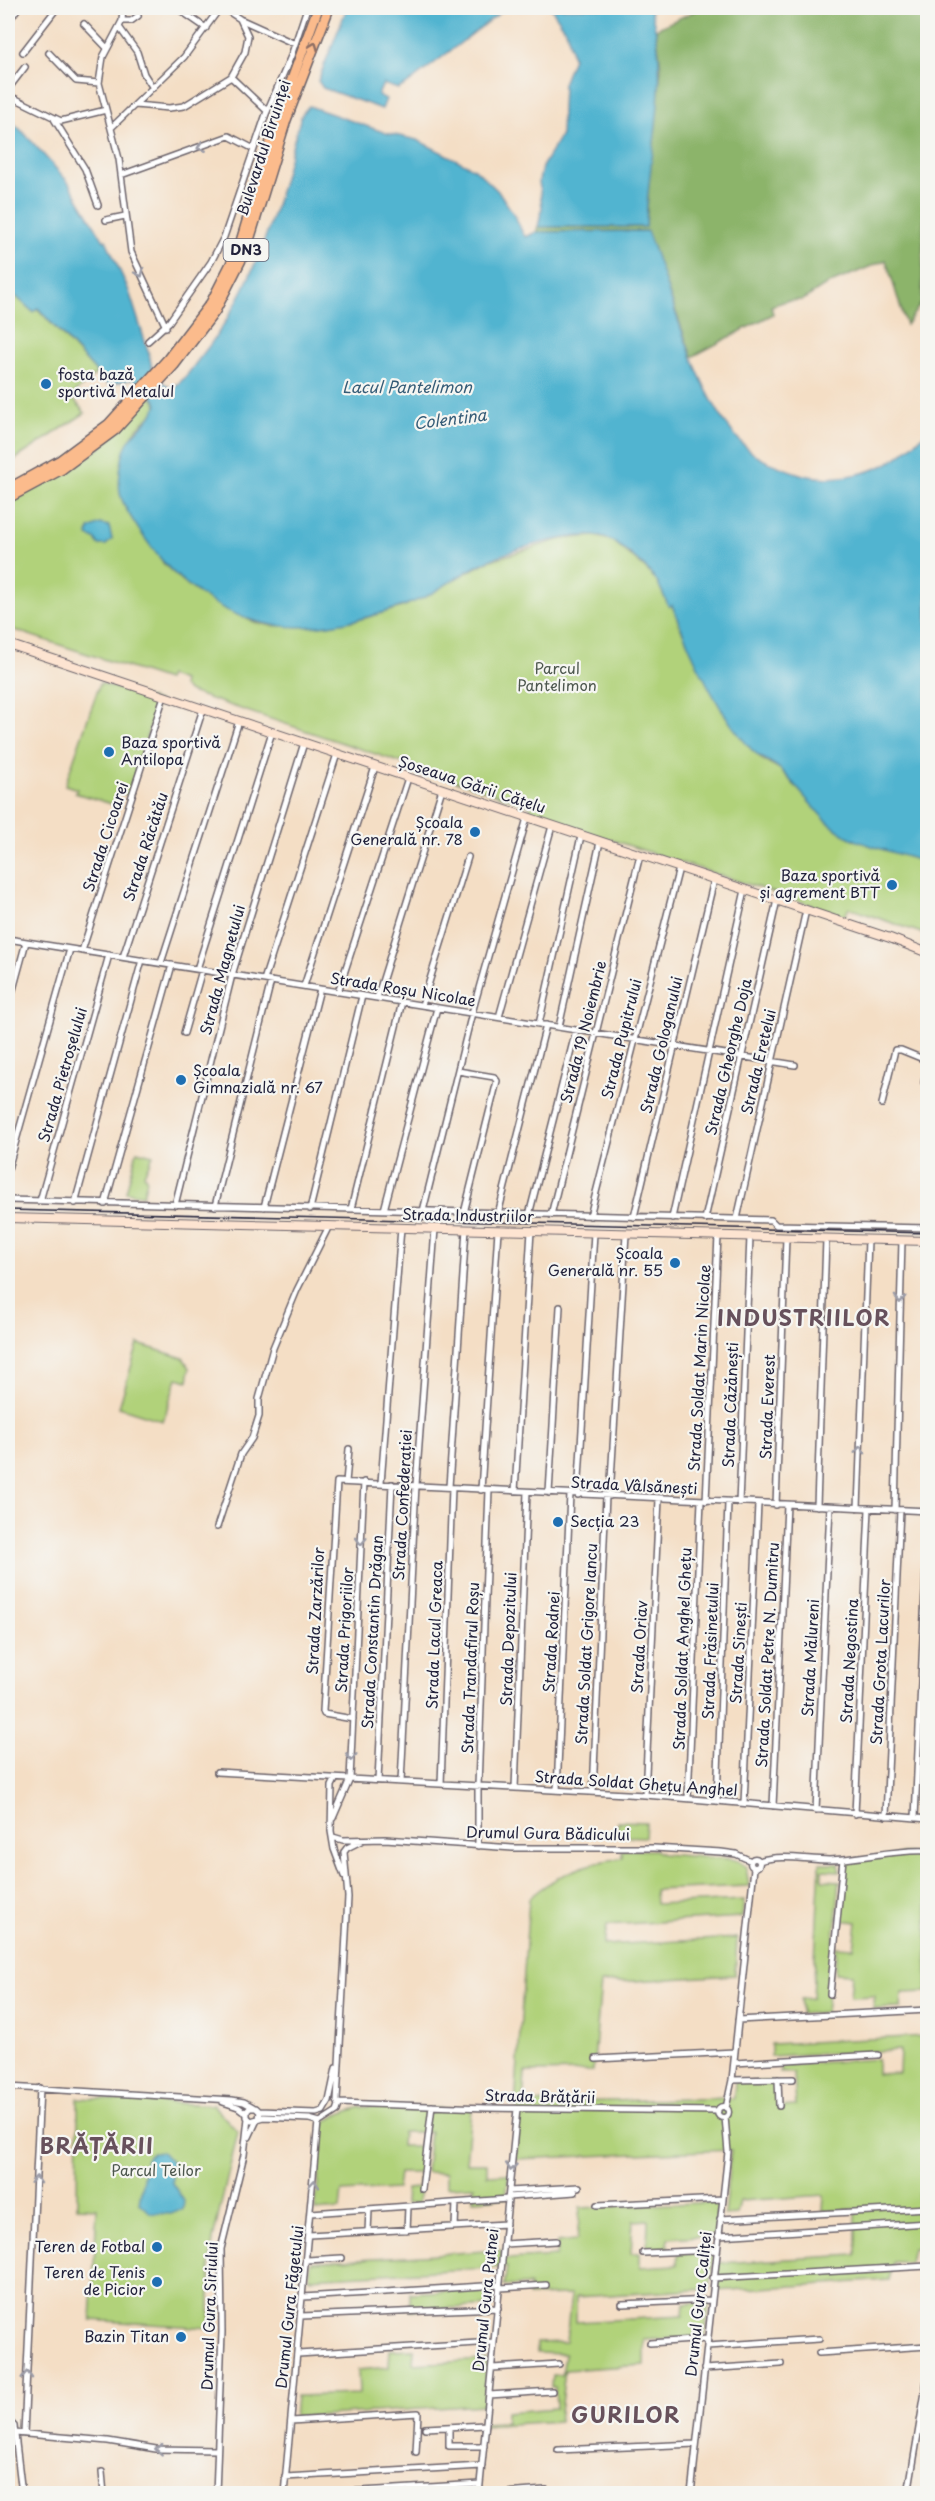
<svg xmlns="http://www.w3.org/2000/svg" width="935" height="2501" font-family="'Playpen Sans',sans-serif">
	<rect width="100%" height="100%" fill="#f6f6f2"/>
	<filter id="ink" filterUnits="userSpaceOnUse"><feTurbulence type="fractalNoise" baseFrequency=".0167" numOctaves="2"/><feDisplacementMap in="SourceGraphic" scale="12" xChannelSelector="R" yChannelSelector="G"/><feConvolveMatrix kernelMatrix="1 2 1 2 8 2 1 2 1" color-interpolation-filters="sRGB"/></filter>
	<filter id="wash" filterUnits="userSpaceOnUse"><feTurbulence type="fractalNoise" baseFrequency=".008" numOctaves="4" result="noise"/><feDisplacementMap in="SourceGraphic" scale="24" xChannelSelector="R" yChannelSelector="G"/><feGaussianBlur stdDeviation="1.35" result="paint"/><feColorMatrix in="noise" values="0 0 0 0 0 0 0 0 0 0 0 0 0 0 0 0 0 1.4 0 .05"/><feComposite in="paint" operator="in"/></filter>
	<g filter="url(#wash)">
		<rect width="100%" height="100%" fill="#f4dec5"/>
		<path fill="#b1d27a" stroke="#6a7a5a" stroke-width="1.5" d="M8,289L33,312L37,308L97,373L71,396L85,413L8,464Z
			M151,396L158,405C153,417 143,421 136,430C129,440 125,450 122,461L163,563L184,583L206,598L233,613L257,623L273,626L346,622L365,618L405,606L488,561L562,539L595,536L613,541L648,571L657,581L669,606L672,605L681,629L722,709L761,759L780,769L826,820L852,838L927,863V935L849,908L845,916L529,813L531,806L190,692L182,686L183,681L169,676L167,680L8,628V502C37,486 66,471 94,452C115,436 133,415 151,396Z
			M100,683L158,701L128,795L118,793L115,805L75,793L77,789L65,785Z
			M137,1151L153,1155L144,1174L147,1180L143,1195L126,1192Z
			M138,1344L183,1358L190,1368L188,1381L177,1378L163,1421L119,1407Z
			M618,1821L646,1822L645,1837L617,1836Z
			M622,1850H655L662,1854L731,1859L738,1861L746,1867L749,1886L655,1890L656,1904L744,1900L742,1917L607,1925L604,1945L737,1938L735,1975L601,1983L593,2071L525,2072L523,2103L734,2098L735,2082L776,2081L778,2107L796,2106L794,2073H780L781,2065L877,2059V2074L899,2073L900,2050L771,2056V2044L927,2036V2193H919L917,2213H927V2247L912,2248L909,2262H893L889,2280L715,2291L719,2263L856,2255V2209L823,2211L824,2195L740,2201L737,2214L724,2215L731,2150L515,2159L519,2111L515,2106L529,1898C557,1874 586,1863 622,1858Z
			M904,1854L927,1855V1992L902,1993L901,2008L873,2009L875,1996L850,1997L852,1974L835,1973L836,1947L854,1948L857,1922L839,1920L846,1862Z
			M820,1863H839L840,1871L822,1870V1880L840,1881L826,2012L801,2014V1999L813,1998Z
			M78,2098L213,2105L238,2132L213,2239L210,2269V2328L91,2320L97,2208L77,2207Z
			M360,2107L471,2109L466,2163H487V2175L509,2174L506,2198L473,2200L474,2186L446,2187V2173L426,2172L430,2132H402L401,2146H424L418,2204H405L406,2189L418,2188L419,2173H399L397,2189L342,2192L340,2209L315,2211L324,2123L337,2115Z
			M718,2202L715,2235L668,2238V2249L647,2250L648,2220L633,2221L631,2253H640V2267L677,2265L678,2253L714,2252L710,2289L576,2297V2322L683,2316L684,2304L709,2302L705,2337L644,2340V2365L565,2370L559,2421L481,2426L483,2405L294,2417L296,2396L359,2394L358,2370L389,2367L390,2350L414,2349L413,2364L486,2360L484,2423L506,2422V2412L556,2408L555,2388H551L552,2375H562L565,2354L537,2353V2343L566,2342L571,2295L528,2296L529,2285L504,2286L507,2267L309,2278L311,2262L502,2250L501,2256L508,2259L556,2256L557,2242L577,2240L580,2208Z
			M495,2288L494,2306L410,2310V2293Z"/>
		<path fill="#8cb46a" stroke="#576b52" stroke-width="1.5" d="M701,8H927L928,179L924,202L922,302L906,325L886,260L826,285L803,300L786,301L771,306L773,314L692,357L647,231L536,232L538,227H646L649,175L661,68L656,29Z"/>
		<path fill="#51b4d0" stroke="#3a6b86" stroke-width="1.5" d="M347,8H506L407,84L398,89L383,84L378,95L386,99L382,109L323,88L318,81Z
			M551,8H650C673,79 647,154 646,227H538L542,208L539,181L542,167L561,135L563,84L573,58L567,32Z
			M309,106L386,133L417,140L475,169L499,192L515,216L523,234L526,237L536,232L647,231C673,296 696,403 749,450C761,461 778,466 794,472C823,483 865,477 892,461C904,453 916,442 927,432V863C903,855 877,849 853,839C822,825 804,793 781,770C772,761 760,759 751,749C717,713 690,652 672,605L669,607C665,599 662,590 657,582C649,568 614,537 597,536C565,533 504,551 475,567C458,576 442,588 425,597C404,607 383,613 360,619C287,637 233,626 176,575C160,561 124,513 120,493C118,480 121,460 125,448C132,431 151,422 157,405L155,399L133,379L108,385L38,308L33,312L8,289V118L25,134L69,183L104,241L106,240L129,291L149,354L152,368L155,376L170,388C182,385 191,369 199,359C240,309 265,247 282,185C289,161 294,137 302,114Z
			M100,524L109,526L112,539L106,545H99L95,539L88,536L89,529Z
			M162,2152L171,2162L172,2183L184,2201L183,2209L171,2214L151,2213L139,2203L146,2159L153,2153Z"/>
	</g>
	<g filter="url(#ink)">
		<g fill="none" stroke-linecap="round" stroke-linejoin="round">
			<defs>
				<path id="street" d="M123,8L122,21L103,57L99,83L119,159L131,252L166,327
					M177,8L206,28
					M242,20L295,44
					M122,21H131L138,16
					M8,22L18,8
					M84,24L107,48
					M119,27L137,52L144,74L153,88
					M23,52L57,8
					M49,53L76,81L99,83
					M231,77L267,111
					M8,89L25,67
					M8,95L61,121L106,110
					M135,105L169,108L184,106L231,77L245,52L248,36L240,19L223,8
					M54,119L85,169L98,205
					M111,128L184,57L220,8
					M121,175L229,136L254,149
					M106,220L125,216
					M148,341L169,322L211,262L224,237L266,114L291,56L307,8
					M8,939L795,1065
					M82,951L164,696
					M123,957L203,709
					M161,963L239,721
					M197,969L272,732
					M264,980L337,754
					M304,986L375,767
					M338,992L408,778
					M377,998L442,789
					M422,1005L468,857
					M8,1008L26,942
					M499,1017L552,826
					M539,1024L581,836
					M559,1027L600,842
					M184,1033L202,970
					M458,1071L494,1077L497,1081L464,1213
					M924,1082L928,1065
					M882,1104L895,1050H901L928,1061
					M8,1169L70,949
					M8,1200L771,1220L776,1225L928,1228
					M40,1201L109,955
					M75,1203L142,960
					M105,1204L172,965
					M175,1205L232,975L304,743
					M215,1206L271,981
					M264,1207L320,989
					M310,1209L362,996
					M351,1209L402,1002
					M384,1210L437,1008
					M423,1211L472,1013L527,818
					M498,1214L546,1025
					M529,1215L576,1030
					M551,1215L640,855
					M590,1216L679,868
					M634,1217L714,880
					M672,1218L745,890
					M705,1219L777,900
					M737,1219L806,910
					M346,1482L349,1449
					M381,1483L401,1228
					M449,1487L466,1229
					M481,1490L498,1230
					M515,1491L531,1231
					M549,1493L560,1307
					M578,1495L594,1233
					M610,1496L626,1234
					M706,1501L718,1236
					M739,1503L750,1237
					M776,1505L786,1238
					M817,1506L826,1239
					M858,1508L868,1240
					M895,1510L902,1240
					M925,1511L928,1437
					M217,1527L241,1454L252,1438L259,1416V1399L273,1348L297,1290L329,1226
					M353,1719L324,1714L323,1711L337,1482L928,1511
					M217,1772L645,1795L928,1819
					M350,1779L364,1482
					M335,1780L332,1786L331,1831L334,1849L344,1876
					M378,1781L392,1484
					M401,1782L416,1485L435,1229
					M441,1784L452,1488
					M515,1788L527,1492
					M557,1790L570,1494
					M593,1792L606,1496
					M645,1795L659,1499
					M688,1798L701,1501
					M717,1800L728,1503
					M744,1803L758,1504
					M773,1806L787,1505
					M816,1810L830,1507
					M855,1814L869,1509
					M886,1816L900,1510
					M333,1818L350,1779
					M915,1818L928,1524
					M333,1837L343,1840L385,1839L513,1848H654L721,1852L736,1854L751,1861
					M478,1846V1786L489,1490
					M344,1852L347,1848L361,1841
					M750.5 1863a4.5 4.5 0 1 1 9 0a4.5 4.5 0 1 1-9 0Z
					M759,1861C781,1854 807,1860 829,1860C862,1859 894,1849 928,1851
					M830,1994L843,1859
					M738,2020L928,2010
					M596,2059L735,2052
					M734,2063L878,2055
					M778,2079L779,2106
					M732,2080L793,2079
					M8,2087L232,2100L244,2102L253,2107
					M337,2101L348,1897L344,1852
					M223,2102L238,2107L246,2113
					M339,2103L487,2108L718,2111
					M717.5 2112a5.5 5.5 0 1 1 11 0a5.5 5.5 0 1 1-11 0Z
					M726,2108L732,2080L754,1868
					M259,2111L316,2113L323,2111L329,2101L336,2068
					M259,2118L260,2112L256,2108H250L247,2111V2117L251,2121L264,2117L309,2119L320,2122L337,2111L339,2105L337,2101
					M249,2137L257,2120
					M422,2189L432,2106
					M509,2191L579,2187
					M508,2197L575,2192
					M597,2205L723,2199
					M311,2213L508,2199
					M720,2219L928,2208
					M455,2227L456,2203
					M407,2230L408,2207
					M368,2232L369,2210
					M309,2235L506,2224
					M718,2236L928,2223
					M504,2244L556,2241
					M643,2253L717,2250
					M307,2260L342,2258
					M713,2278L928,2266
					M500,2288L546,2285
					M303,2297L500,2285
					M622,2304L711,2300
					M301,2316L498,2308
					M650,2343L707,2339
					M707,2346L819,2339
					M819,2353L928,2346
					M298,2354L494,2342
					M492,2368L559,2364
					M704,2369L781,2364
					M489,2395L552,2391
					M8,2420L14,2426L22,2494
					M291,2421L418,2413L416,2452
					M449,2427V2446H484
					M425,2428L486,2425
					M15,2433L108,2441L156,2449L217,2450
					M24,2434L40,2088
					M558,2450L696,2444
					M102,2472L104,2494
					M285,2477L482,2466
					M216,2494L222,2332L221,2249L244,2155L248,2118
					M284,2494L318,2122
					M311,2494L480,2484
					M479,2494L517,2109
					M492,2494L546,2490
					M691,2494L728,2152L725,2117
					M908,2494L928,2374"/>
				<path id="secondary" d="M8,644L890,938L928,953
					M8,1218L928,1241"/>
				<path id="primary" d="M8,489L59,461L109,424L168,359L211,303L239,248L278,118L318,8
					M8,498L62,469L115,430L174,365L215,311L246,250L286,120L329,8"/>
			</defs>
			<use href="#street" stroke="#6c646b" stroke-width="8"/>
			<use href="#secondary" stroke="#6c646b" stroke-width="10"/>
			<use href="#primary" stroke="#6c646b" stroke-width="12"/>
			<use href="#street" stroke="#fff" stroke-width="5"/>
			<use href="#secondary" stroke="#fde4d1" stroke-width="8"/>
			<use href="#primary" stroke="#fbbb8c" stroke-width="9"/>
			<path stroke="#22223b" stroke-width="1.5" d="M8,1210L928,1233"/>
		</g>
		<defs><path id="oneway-chevron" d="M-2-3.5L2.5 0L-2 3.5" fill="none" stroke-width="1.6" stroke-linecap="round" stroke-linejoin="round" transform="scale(1.5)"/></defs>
		<use stroke="#8e6e64" href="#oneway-chevron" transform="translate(314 46) rotate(-69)"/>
		<g stroke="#9c9ca7">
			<use href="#oneway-chevron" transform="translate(201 147) rotate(158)"/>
			<use href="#oneway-chevron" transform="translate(140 273) rotate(65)"/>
			<use href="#oneway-chevron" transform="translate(900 1299) rotate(92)"/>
			<use href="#oneway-chevron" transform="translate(860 1450) rotate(-88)"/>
			<use href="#oneway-chevron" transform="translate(361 1541) rotate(93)"/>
			<use href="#oneway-chevron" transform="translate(351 1757) rotate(93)"/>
			<use href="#oneway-chevron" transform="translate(511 2167) rotate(96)"/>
			<use href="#oneway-chevron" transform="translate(36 2180) rotate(-87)"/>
			<use href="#oneway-chevron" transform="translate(314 2184) rotate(-86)"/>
			<use href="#oneway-chevron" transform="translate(27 2375) rotate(-87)"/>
			<use href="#oneway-chevron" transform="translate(159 2449) rotate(-177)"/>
		</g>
	</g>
	<g fill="#1f6fb2" stroke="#f6f6f2" stroke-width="2">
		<circle cx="46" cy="384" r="6"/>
		<circle cx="109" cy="752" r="6"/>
		<circle cx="475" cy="832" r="6"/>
		<circle cx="892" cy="885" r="6"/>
		<circle cx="181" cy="1080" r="6"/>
		<circle cx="675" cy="1263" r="6"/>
		<circle cx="558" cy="1522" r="6"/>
		<circle cx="157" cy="2247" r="6"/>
		<circle cx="157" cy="2282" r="6"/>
		<circle cx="181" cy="2337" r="6"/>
	</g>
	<g text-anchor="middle" stroke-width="4.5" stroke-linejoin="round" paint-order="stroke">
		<rect fill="#f6f6f2" stroke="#626272" stroke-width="1.5" x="223.5" y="239" width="45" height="22" rx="4.5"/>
		<g font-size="14" font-weight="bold" fill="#22223b">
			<text x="246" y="255">DN3</text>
		</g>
		<g font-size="15" fill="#22223b" stroke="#f6f6f2">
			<text transform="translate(264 148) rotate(-72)" y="5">Bulevardul Biruinței</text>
			<text transform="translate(472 785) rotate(18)" y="5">Șoseaua Gării Cățelu</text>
			<text transform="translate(106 837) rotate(-72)" y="5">Strada Cicoarei</text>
			<text transform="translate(146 847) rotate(-72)" y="5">Strada Răcătău</text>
			<text transform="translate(223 970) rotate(-75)" y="5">Strada Magnetului</text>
			<text transform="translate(403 990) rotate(9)" y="5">Strada Roșu Nicolae</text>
			<text transform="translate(584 1032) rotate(-76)" y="5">Strada 19 Noiembrie</text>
			<text transform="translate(622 1039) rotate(-76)" y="5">Strada Pupitrului</text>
			<text transform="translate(662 1045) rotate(-77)" y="5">Strada Gologanului</text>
			<text transform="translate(729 1057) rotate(-77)" y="5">Strada Gheorghe Doja</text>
			<text transform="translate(759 1062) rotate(-77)" y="5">Strada Eretelui</text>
			<text transform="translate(63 1075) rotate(-74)" y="5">Strada Pietroșelului</text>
			<text transform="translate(468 1216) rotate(1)" y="5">Strada Industriilor</text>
			<text transform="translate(700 1368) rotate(-87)" y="5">Strada Soldat Marin Nicolae</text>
			<text transform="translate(731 1405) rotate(-88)" y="5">Strada Căzănești</text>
			<text transform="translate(768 1407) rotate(-88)" y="5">Strada Everest</text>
			<text transform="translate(634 1486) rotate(3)" y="5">Strada Vâlsănești</text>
			<text transform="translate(403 1505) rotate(-87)" y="5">Strada Confederației</text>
			<text transform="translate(316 1611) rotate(-87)" y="5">Strada Zarzărilor</text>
			<text transform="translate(345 1630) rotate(-87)" y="5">Strada Prigoriilor</text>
			<text transform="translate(373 1632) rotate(-87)" y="5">Strada Constantin Drăgan</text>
			<text transform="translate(435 1635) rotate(-88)" y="5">Strada Lacul Greaca</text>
			<text transform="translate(509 1639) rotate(-88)" y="5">Strada Depozitului</text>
			<text transform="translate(552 1642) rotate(-87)" y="5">Strada Rodnei</text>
			<text transform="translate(587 1644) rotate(-87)" y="5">Strada Soldat Grigore Iancu</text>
			<text transform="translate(640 1647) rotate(-87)" y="5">Strada Oriav</text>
			<text transform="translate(683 1649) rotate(-88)" y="5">Strada Soldat Anghel Ghețu</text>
			<text transform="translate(711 1651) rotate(-88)" y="5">Strada Frăsinetului</text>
			<text transform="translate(739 1653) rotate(-87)" y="5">Strada Sinești</text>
			<text transform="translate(768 1655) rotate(-87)" y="5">Strada Soldat Petre N. Dumitru</text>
			<text transform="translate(811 1658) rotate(-87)" y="5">Strada Mălureni</text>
			<text transform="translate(850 1661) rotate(-87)" y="5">Strada Negostina</text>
			<text transform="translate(881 1662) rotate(-87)" y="5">Strada Grota Lacurilor</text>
			<text transform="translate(471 1668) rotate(-88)" y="5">Strada Trandafirul Roșu</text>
			<text transform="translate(636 1784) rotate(4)" y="5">Strada Soldat Ghețu Anghel</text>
			<text transform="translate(548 1834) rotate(1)" y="5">Drumul Gura Bădicului</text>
			<text transform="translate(540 2097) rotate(1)" y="5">Strada Brățării</text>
			<text transform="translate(486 2300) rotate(-84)" y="5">Drumul Gura Putnei</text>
			<text transform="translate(699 2304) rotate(-84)" y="5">Drumul Gura Caliței</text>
			<text transform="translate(290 2307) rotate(-84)" y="5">Drumul Gura Făgetului</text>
			<text transform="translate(210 2316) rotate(-88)" y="5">Drumul Gura Siriului</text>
		</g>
		<g font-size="15" fill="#22223b" stroke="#f6f6f2" text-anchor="end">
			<text x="58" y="380" text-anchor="start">fosta bază<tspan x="58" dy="17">sportivă Metalul</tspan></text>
			<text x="121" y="748" text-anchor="start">Baza sportivă<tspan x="121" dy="17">Antilopa</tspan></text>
			<text x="463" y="828">Școala<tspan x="463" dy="17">Generală nr. 78</tspan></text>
			<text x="880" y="881">Baza sportivă<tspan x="880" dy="17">și agrement BTT</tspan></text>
			<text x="193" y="1076" text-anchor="start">Școala<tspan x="193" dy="17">Gimnazială nr. 67</tspan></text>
			<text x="663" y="1259">Școala<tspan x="663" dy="17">Generală nr. 55</tspan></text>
			<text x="570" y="1527" text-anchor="start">Secția 23</text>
			<text x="145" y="2252">Teren de Fotbal</text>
			<text x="145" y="2278">Teren de Tenis<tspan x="145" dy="17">de Picior</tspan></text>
			<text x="169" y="2342">Bazin Titan</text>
		</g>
		<g font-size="15" fill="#4d574e" stroke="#f6f6f2">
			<text x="557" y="674">Parcul<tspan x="557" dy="17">Pantelimon</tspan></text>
			<text x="156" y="2176">Parcul Teilor</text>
		</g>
		<g font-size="16" font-style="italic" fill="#355c77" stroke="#f6f6f2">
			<text x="407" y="393">Lacul Pantelimon</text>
			<text transform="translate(450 419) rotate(-7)" y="6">Colentina</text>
		</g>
		<g font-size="21" font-weight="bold" letter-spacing="1.5" fill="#67515c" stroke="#f6f6f2">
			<text x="804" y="1326">INDUSTRIILOR</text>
			<text x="97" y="2154">BRĂȚĂRII</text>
			<text x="626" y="2423">GURILOR</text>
		</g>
	</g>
	<rect width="935" height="2501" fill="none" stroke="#f6f6f2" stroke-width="30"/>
</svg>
